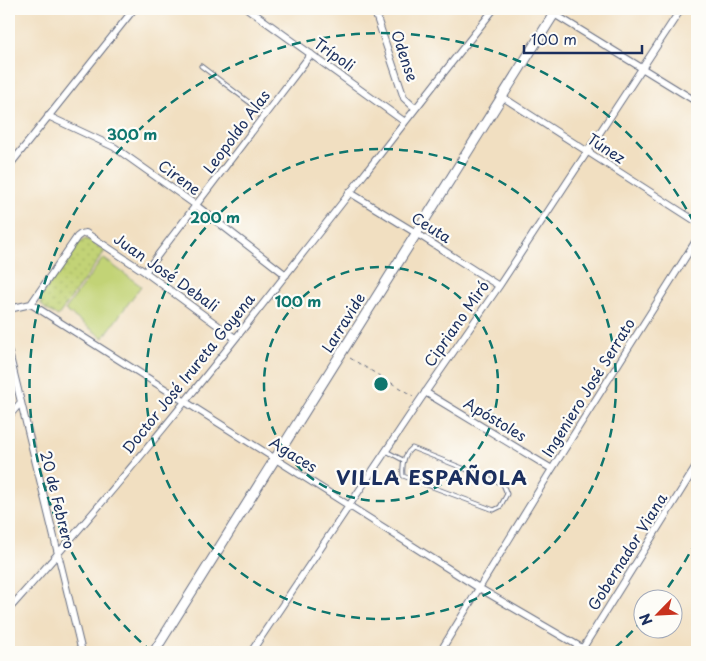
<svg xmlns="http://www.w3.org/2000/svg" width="706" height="661" font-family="'Playpen Sans',sans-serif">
	<defs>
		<pattern id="park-dots" width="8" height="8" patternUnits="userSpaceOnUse" patternTransform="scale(1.25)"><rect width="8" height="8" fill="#c2d376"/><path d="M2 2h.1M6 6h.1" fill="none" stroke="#a6b568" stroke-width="1.8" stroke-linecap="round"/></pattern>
	</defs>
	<rect width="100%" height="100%" fill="#fdfcf7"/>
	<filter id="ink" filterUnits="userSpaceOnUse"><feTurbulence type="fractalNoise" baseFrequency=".02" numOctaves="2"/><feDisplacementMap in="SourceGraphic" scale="10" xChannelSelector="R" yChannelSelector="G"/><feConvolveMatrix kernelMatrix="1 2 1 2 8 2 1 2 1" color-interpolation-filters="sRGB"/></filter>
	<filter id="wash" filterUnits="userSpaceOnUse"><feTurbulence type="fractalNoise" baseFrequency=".0096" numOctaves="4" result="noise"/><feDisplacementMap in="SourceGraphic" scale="20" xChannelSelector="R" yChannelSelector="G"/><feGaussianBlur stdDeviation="1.12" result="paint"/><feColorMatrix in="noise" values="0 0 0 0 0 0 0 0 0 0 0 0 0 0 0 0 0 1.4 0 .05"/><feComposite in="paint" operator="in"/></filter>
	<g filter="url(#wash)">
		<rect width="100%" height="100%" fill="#f1dfc1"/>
		<path fill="#c2d376" stroke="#6e816a" d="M103,258L141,286L103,338L65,310Z"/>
		<path fill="url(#park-dots)" stroke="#6e816a" d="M85,239L88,240L105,251L58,316C49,311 38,307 41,296L79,243Z"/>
	</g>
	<g filter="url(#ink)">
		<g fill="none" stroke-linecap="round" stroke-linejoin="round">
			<defs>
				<path id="lane" d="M201,66L265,114
					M412,448L503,484L507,494L500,507L494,510L403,476C402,465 404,454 412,448Z
					M386,451L403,460"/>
				<path id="street" d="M248,9L405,122
					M374,9L404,98L415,108
					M546,9L697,102
					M501,96L697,222
					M48,116L114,147L197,206L286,275
					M9,166L134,9
					M349,192L416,233L499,286
					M145,272L311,54
					M31,304L77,237L81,234L86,233L145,272L235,338
					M9,309L31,304L479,588L589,652
					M9,353L82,652
					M425,392L552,469
					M9,416L21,402
					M9,609C181,418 334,210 494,9
					M581,651L697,465
					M251,652L420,400L499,286L681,9
					M440,652L552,469L697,239"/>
				<path id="secondary" d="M154,652L557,9"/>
			</defs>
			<use href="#lane" stroke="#666d81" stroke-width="5"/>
			<use href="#street" stroke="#666d81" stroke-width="8"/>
			<use href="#secondary" stroke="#666d81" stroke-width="11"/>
			<path stroke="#666d81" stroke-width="1" stroke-dasharray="4 4" stroke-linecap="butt" d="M388,102L396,100
				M350,358L413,396"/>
			<use href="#lane" stroke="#fff" stroke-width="3"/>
			<use href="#street" stroke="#fff" stroke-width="6"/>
			<use href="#secondary" stroke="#fff" stroke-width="9"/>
		</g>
	</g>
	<g fill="none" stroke="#0f766e" stroke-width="2.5" stroke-dasharray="9 6">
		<circle cx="381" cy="384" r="117"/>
		<circle cx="381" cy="384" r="235"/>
		<path d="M696 541A352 352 0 0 1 660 598M643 620A352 352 0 0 1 610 652M152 652A352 352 0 1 1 696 227"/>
	</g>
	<g text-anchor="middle" stroke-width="4.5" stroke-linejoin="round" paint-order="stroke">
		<g font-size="15" fill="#1b2f5e" stroke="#fdfcf7">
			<text transform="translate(334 55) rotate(35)" y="5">Trípoli</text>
			<text transform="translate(404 56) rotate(71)" y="5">Odense</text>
			<text transform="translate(237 132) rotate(-53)" y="5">Leopoldo Alas</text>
			<text transform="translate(606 149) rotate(33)" y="5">Túnez</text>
			<text transform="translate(179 178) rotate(36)" y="5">Cirene</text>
			<text transform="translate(431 228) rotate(32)" y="5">Ceuta</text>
			<text transform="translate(166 273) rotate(35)" y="5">Juan José Debali</text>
			<text transform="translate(344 323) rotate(-58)" y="5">Larravide</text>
			<text transform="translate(457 324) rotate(-55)" y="5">Cipriano Miró</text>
			<text transform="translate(189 374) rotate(-51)" y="5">Doctor José Irureta Goyena</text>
			<text transform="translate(589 388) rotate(-58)" y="5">Ingeniero José Serrato</text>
			<text transform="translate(495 420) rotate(31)" y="5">Apóstoles</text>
			<text transform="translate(293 455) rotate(32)" y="5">Agaces</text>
			<text transform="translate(57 500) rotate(76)" y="5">20 de Febrero</text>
			<text transform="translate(628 552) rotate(-58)" y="5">Gobernador Viana</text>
		</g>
		<g font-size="20" font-weight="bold" letter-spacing="1" fill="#1b2f5e" stroke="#fdfcf7">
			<text x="432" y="485">VILLA ESPAÑOLA</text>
		</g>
	</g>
	<circle cx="381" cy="384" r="8" fill="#0f766e" stroke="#fdfcf7" stroke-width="2.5"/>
	<g font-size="15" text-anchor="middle" font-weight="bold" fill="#0f766e" stroke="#fdfcf7" stroke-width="4.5" stroke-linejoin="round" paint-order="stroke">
		<text x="132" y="140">300 m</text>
		<text x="215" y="223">200 m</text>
		<text x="298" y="307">100 m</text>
	</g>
	<rect width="706" height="661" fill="none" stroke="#fdfcf7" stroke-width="30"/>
	<g transform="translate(658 614) rotate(246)"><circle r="24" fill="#fdfcf7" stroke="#a3aaba"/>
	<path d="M0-4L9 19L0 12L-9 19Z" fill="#c8321e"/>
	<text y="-8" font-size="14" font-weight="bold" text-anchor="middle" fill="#1b2f5e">N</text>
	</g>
	<path d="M524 45v8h118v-8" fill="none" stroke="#1b2f5e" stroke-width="2.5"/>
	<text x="531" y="45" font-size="15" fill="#1b2f5e" stroke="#fdfcf7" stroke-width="4" paint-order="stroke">100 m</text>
</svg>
